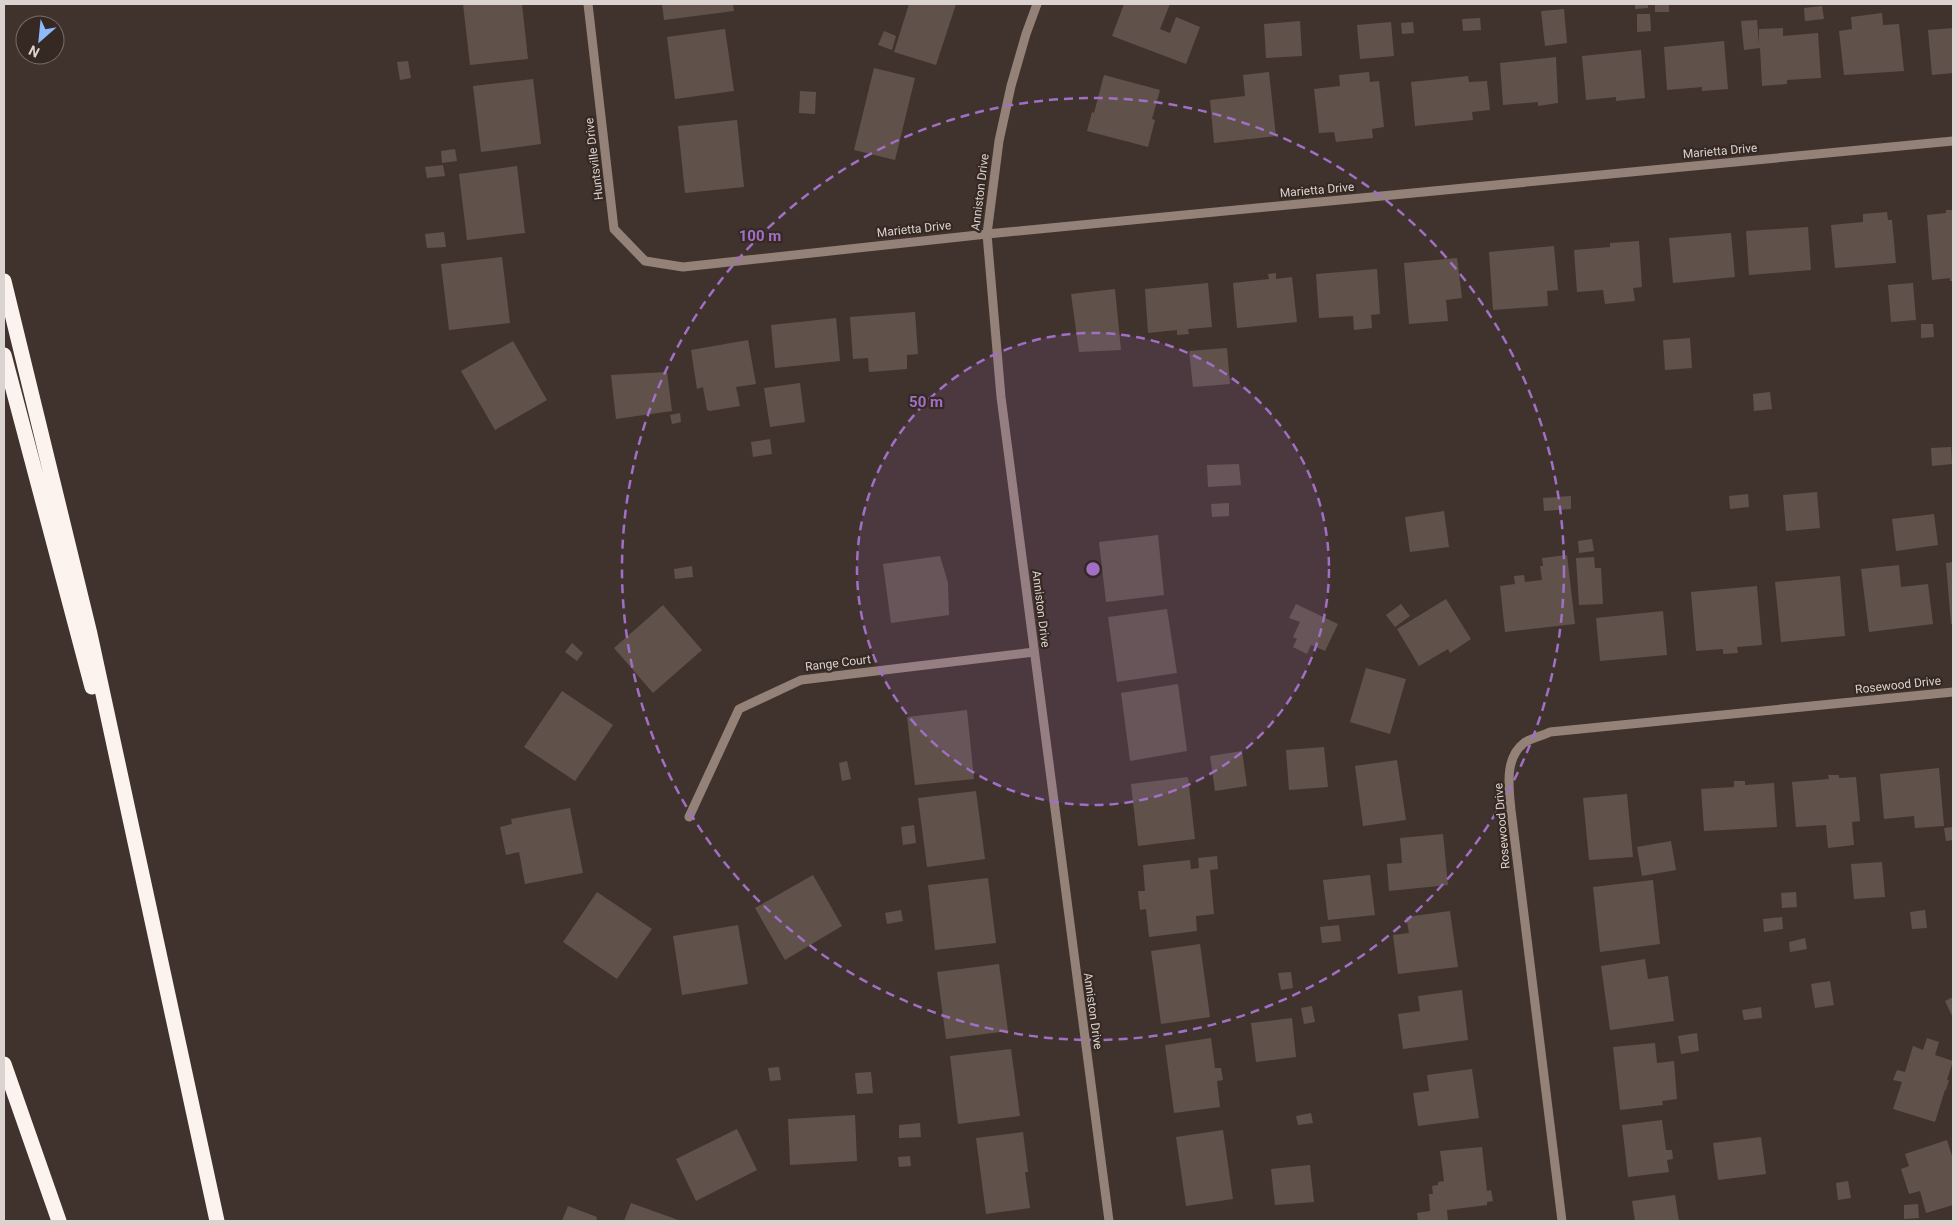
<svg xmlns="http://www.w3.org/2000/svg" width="1957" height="1225" font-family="Roboto,sans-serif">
	<rect width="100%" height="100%" fill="#40332d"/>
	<path fill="#60524b" d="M463,4H522L528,59L470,65Z
		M662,4H733L734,11L664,20Z
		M909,4H956L936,65L894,52Z
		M1124,4H1170L1160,29L1170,33L1176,17L1200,27L1186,64L1112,36Z
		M1635,4H1648V8L1635,9Z
		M1655,4H1669V12H1655Z
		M1822,6L1824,19L1805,21L1804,8Z
		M1564,9L1567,43L1545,46L1541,11Z
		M1882,13L1883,25L1899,24L1904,71L1844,75L1839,31L1852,29L1851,17Z
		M1637,14H1650L1651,31L1637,32Z
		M1480,18L1481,30L1463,31L1462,19Z
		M1757,20L1759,44V29L1783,28V36L1818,33L1821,78L1787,80V84L1762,86L1760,48L1744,50L1741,21Z
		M1300,21L1302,56L1266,58L1264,24Z
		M1391,22L1394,56L1360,59L1357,25Z
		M1413,22L1414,33L1402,34L1401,23Z
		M1953,28V73L1932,75L1928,30Z
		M725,29L734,91L675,99L667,37Z
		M884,31L896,36L892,50L878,45Z
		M1724,41L1728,89L1702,91V87L1667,90L1664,47Z
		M1641,50L1645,98L1616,101V97L1586,100L1582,56Z
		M1556,57L1558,103L1538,106V102L1503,105L1500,63Z
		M408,61L411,78L400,80L397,62Z
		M874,68L915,78L895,160L854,150Z
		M1269,72L1276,136L1214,143L1210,100L1245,96L1243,75Z
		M1369,72L1370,82L1379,81L1384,127L1372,129L1373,138L1336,142L1334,132L1319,133L1314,89L1340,86L1339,75Z
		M1104,75L1160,90L1152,119L1155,120L1148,147L1087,131L1092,112L1094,113Z
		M1468,76L1469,82L1487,81L1490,110L1472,112L1473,120L1415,126L1411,82Z
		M533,79L541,144L481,152L473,86Z
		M800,91L816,92L815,114L799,113Z
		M737,120L744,187L685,193L678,126Z
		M455,149L457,161L442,163L441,151Z
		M443,165L445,176L427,178L425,167Z
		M517,166L525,233L467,240L459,174Z
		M1946,210H1952L1953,212V281H1950V278L1932,280L1927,215L1946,213Z
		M1887,212L1888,220H1892L1896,263L1835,268L1831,225L1863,222V214Z
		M1808,227L1811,270L1749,275L1746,231Z
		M444,232L446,247L427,248L425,234Z
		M1731,233L1735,277L1673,283L1669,238Z
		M1639,241L1642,287L1633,288L1635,301L1605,304L1603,290L1577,292L1574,250L1610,247V243Z
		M1554,246L1558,290L1547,291L1548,306L1493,310L1489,252Z
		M502,257L510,323L449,330L441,264Z
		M1457,258L1462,298L1446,300L1448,321L1409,324L1404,263Z
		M1377,269L1380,314L1371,315L1372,328L1354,330L1353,316L1319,318L1316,274Z
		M1276,273V279L1292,277L1297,322L1237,328L1233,283L1269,279L1268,274Z
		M1208,283L1212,327L1188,329L1189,334L1177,335V330L1148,333L1145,289Z
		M1913,283L1916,320L1891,322L1888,285Z
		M1115,289L1121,350L1079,352L1071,294Z
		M915,312L918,354L907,355V369L869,372L868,358L853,359L850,317Z
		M836,318L840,361L775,368L771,325Z
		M1921,324H1933L1934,337L1921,338Z
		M1690,338L1692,368L1665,370L1663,340Z
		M748,340L756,384L736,387L740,406L710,411L707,410L703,387L697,389L691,350Z
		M513,341L547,400L495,430L461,371Z
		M1227,348L1230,384L1193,387L1189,351Z
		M667,372L672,411L616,419L611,375Z
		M800,383L805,422L770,427L764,388Z
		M1770,392L1772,409L1754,411L1753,394Z
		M680,413L681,422L672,424L670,415Z
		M770,439L772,454L753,457L751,442Z
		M1951,447L1952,464L1932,466L1931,448Z
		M1239,464L1241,485L1208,487L1207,465Z
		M1817,492L1820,528L1786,531L1783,495Z
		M1748,494L1749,507L1730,509L1729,496Z
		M1571,496V509L1544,511L1543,498Z
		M1229,503V516L1212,517L1211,504Z
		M1444,511L1449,547L1410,552L1405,517Z
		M1934,514L1938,545L1896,551L1892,519Z
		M1158,535L1164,595L1106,602L1099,542Z
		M1592,539L1594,551L1579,553L1578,541Z
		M1567,555L1575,624L1505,632L1500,586L1515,584L1514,576L1524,575L1525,582L1542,580L1540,566H1543L1542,558Z
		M940,556L948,583L949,615L891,623L883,564Z
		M1594,557L1595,568H1601L1603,604L1579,605L1576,558Z
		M1953,562V624H1951L1946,563Z
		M1899,565L1901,587L1928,584L1933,624L1869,632L1861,569Z
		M692,566L693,577L675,579L674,569Z
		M1840,576L1845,636L1781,642L1775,582Z
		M1757,586L1762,645L1737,647L1738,653L1723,654V649L1696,651L1691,592Z
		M1446,599L1471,639L1450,653L1448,649L1419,666L1397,629Z
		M1296,604L1338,624L1325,651L1311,645L1307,654L1293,647L1297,639L1293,637L1300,622L1289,618Z
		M1401,604L1410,616L1395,627L1386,615Z
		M663,605L702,650L653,693L614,648Z
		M1167,609L1177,673L1117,682L1108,617Z
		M1663,611L1667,655L1600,661L1596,618Z
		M572,643L583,653L577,661L565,652Z
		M1366,668L1406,679L1390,734L1350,722Z
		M1178,684L1187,751L1130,761L1121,693Z
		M562,691L613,725L575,781L524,747Z
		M967,710L974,779L915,785L907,717Z
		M1324,747L1328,787L1289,790L1286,750Z
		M1242,751L1247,786L1215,791L1210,756Z
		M1397,760L1406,820L1363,826L1355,766Z
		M847,761L851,779L842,781L839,763Z
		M1939,768L1944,826L1915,828L1914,816L1884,819L1880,774Z
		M1828,775H1839V778L1856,777L1860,821L1852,822L1854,845L1828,848L1826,825L1796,827L1792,782L1829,779Z
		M1188,777L1195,839L1138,846L1131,784Z
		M1734,781H1745V785L1774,783L1777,827L1704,831L1701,789L1734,787Z
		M976,791L985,859L927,867L918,798Z
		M1627,794L1633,857L1589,860L1583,798Z
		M570,808L583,873L525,884L519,852L506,855L500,827L512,824L511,819Z
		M914,825L916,843L903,845L901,827Z
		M1953,827V840L1946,841L1944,828Z
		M1443,834L1448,885L1389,891L1387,864L1402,863L1400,838Z
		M1671,841L1676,870L1642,876L1637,847Z
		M1217,856L1218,869L1210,870L1214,914L1196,916L1197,931L1149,937L1146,909L1140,910L1138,891H1145L1143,865L1190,860L1191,869L1199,868L1198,858Z
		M1882,862L1885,897L1854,899L1851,864Z
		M813,875L842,926L785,960L755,908Z
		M1370,875L1375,915L1328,920L1323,880Z
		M988,878L996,943L935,950L928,885Z
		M1653,880L1660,944L1600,952L1593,887Z
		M597,892L652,929L617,979L563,942Z
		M1796,892L1797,907L1782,908L1781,893Z
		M901,910L903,921L887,924L885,913Z
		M1925,910L1927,928L1912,929L1910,912Z
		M1450,911L1458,967L1398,974L1393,935L1409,933L1406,917Z
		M1782,917L1783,929L1764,932L1763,919Z
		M738,925L748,984L682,995L673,936Z
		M1339,925L1341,941L1322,943L1320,927Z
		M1805,938L1807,949L1790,952L1789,942Z
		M1200,944L1210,1017L1161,1024L1151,951Z
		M1645,959L1648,979L1668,976L1674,1021L1610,1030L1601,966Z
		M999,964L1008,1031L946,1039L937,972Z
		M1291,972L1293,988L1281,990L1278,973Z
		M1830,981L1834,1005L1815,1008L1811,984Z
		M1462,990L1468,1040L1403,1049L1398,1014L1420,1011L1418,996Z
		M1953,997V1018L1945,1001Z
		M1312,1006L1315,1022L1304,1024L1301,1008Z
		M1761,1007L1762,1018L1744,1020L1742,1010Z
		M1292,1018L1296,1057L1256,1062L1251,1023Z
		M1697,1033L1699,1051L1681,1054L1678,1036Z
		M1211,1038L1215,1068H1221L1223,1080L1217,1081L1220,1107L1174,1113L1165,1045Z
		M1927,1038L1939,1042L1935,1055L1953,1061L1947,1080H1949L1946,1090H1945L1935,1122L1893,1109L1902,1082L1893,1080L1897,1070L1905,1072L1913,1046L1923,1050Z
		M1655,1043L1657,1063L1674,1061L1677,1099L1662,1101L1663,1105L1620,1110L1613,1047Z
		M1011,1049L1020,1116L958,1124L950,1056Z
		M779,1067L781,1080L770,1081L768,1068Z
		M1472,1069L1479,1118L1418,1126L1413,1093L1429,1091L1427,1075Z
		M871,1072L873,1093L857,1094L855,1073Z
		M1311,1113L1313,1123L1298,1125L1296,1116Z
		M855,1115L857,1161L790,1165L788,1119Z
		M1662,1120L1666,1150H1672L1673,1159L1667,1160L1669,1172L1628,1177L1622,1125Z
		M920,1123L921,1137L899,1138V1125Z
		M737,1129L757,1170L696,1201L676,1159Z
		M1223,1130L1233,1199L1186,1206L1176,1137Z
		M1023,1132L1028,1172H1025L1030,1208L986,1214L976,1138Z
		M1761,1137L1766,1174L1718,1180L1713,1143Z
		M1947,1140L1953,1159V1205L1926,1213L1920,1191L1909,1194L1901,1169L1909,1166L1905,1154Z
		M1482,1147L1487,1191L1491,1190L1493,1201L1487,1202V1205L1447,1210L1448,1221H1418L1417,1213L1430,1211L1429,1194H1433L1432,1186L1438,1185V1182L1444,1181L1440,1151Z
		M910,1156L911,1166L899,1167L898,1157Z
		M1310,1165L1314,1202L1275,1205L1271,1169Z
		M1848,1181L1851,1198L1838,1200L1836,1183Z
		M1675,1195L1679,1221H1635L1632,1201Z
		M631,1203L681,1221H624Z
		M1918,1204L1919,1218L1904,1219V1205Z
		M568,1206L597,1217L596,1221H562Z"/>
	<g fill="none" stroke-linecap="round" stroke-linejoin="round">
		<path stroke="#948279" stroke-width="9" d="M588,4L614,229L645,261L683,267L987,234L1953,141
			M1037,4L1026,34L1011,86L999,141L987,234L1001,397L1109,1221
			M689,817L739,709L801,680L1034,652
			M1562,1221L1511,810C1509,789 1504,758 1524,743C1531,738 1542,736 1550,732L1953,692"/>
		<path stroke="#fcf3ee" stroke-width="15" d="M4,281L90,634L217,1221
			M4,355L92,687
			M4,1064L59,1221"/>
	</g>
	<circle cx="1093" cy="569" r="236" fill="#a16fc5" fill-opacity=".12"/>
	<g fill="none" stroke="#a16fc5" stroke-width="2.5" stroke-dasharray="9 6">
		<circle cx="1093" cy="569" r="236"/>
		<circle cx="1093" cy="569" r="471"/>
	</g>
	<g text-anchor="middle" stroke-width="4.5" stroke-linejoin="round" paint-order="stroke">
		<g font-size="12" fill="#dbd3cf" stroke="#362923">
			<text transform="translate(1720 151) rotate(-5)" y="4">Marietta Drive</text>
			<text transform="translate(594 159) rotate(-97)" y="4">Huntsville Drive</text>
			<text transform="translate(1317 190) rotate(-5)" y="4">Marietta Drive</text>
			<text transform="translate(980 192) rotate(-83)" y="4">Anniston Drive</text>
			<text transform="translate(914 229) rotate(-6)" y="4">Marietta Drive</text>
			<text transform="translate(1041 609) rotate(83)" y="4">Anniston Drive</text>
			<text transform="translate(838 663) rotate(-7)" y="4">Range Court</text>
			<text transform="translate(1898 685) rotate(-6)" y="4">Rosewood Drive</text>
			<text transform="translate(1502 826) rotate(-95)" y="4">Rosewood Drive</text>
			<text transform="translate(1093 1011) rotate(82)" y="4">Anniston Drive</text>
		</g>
	</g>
	<circle cx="1093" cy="569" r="8" fill="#a16fc5" stroke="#362923" stroke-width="2.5"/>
	<g font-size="15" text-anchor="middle" font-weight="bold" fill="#a16fc5" stroke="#362923" stroke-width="4.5" stroke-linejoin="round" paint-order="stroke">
		<text x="760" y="241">100 m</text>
		<text x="926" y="407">50 m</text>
	</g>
	<rect width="1957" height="1225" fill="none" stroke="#dbd3cf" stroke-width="10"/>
	<g transform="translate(40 40) rotate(207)"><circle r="24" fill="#362923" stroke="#786d68"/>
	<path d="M0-4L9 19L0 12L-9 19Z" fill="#8eb9fc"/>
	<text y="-8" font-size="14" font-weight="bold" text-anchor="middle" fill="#dbd3cf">N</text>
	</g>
</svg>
